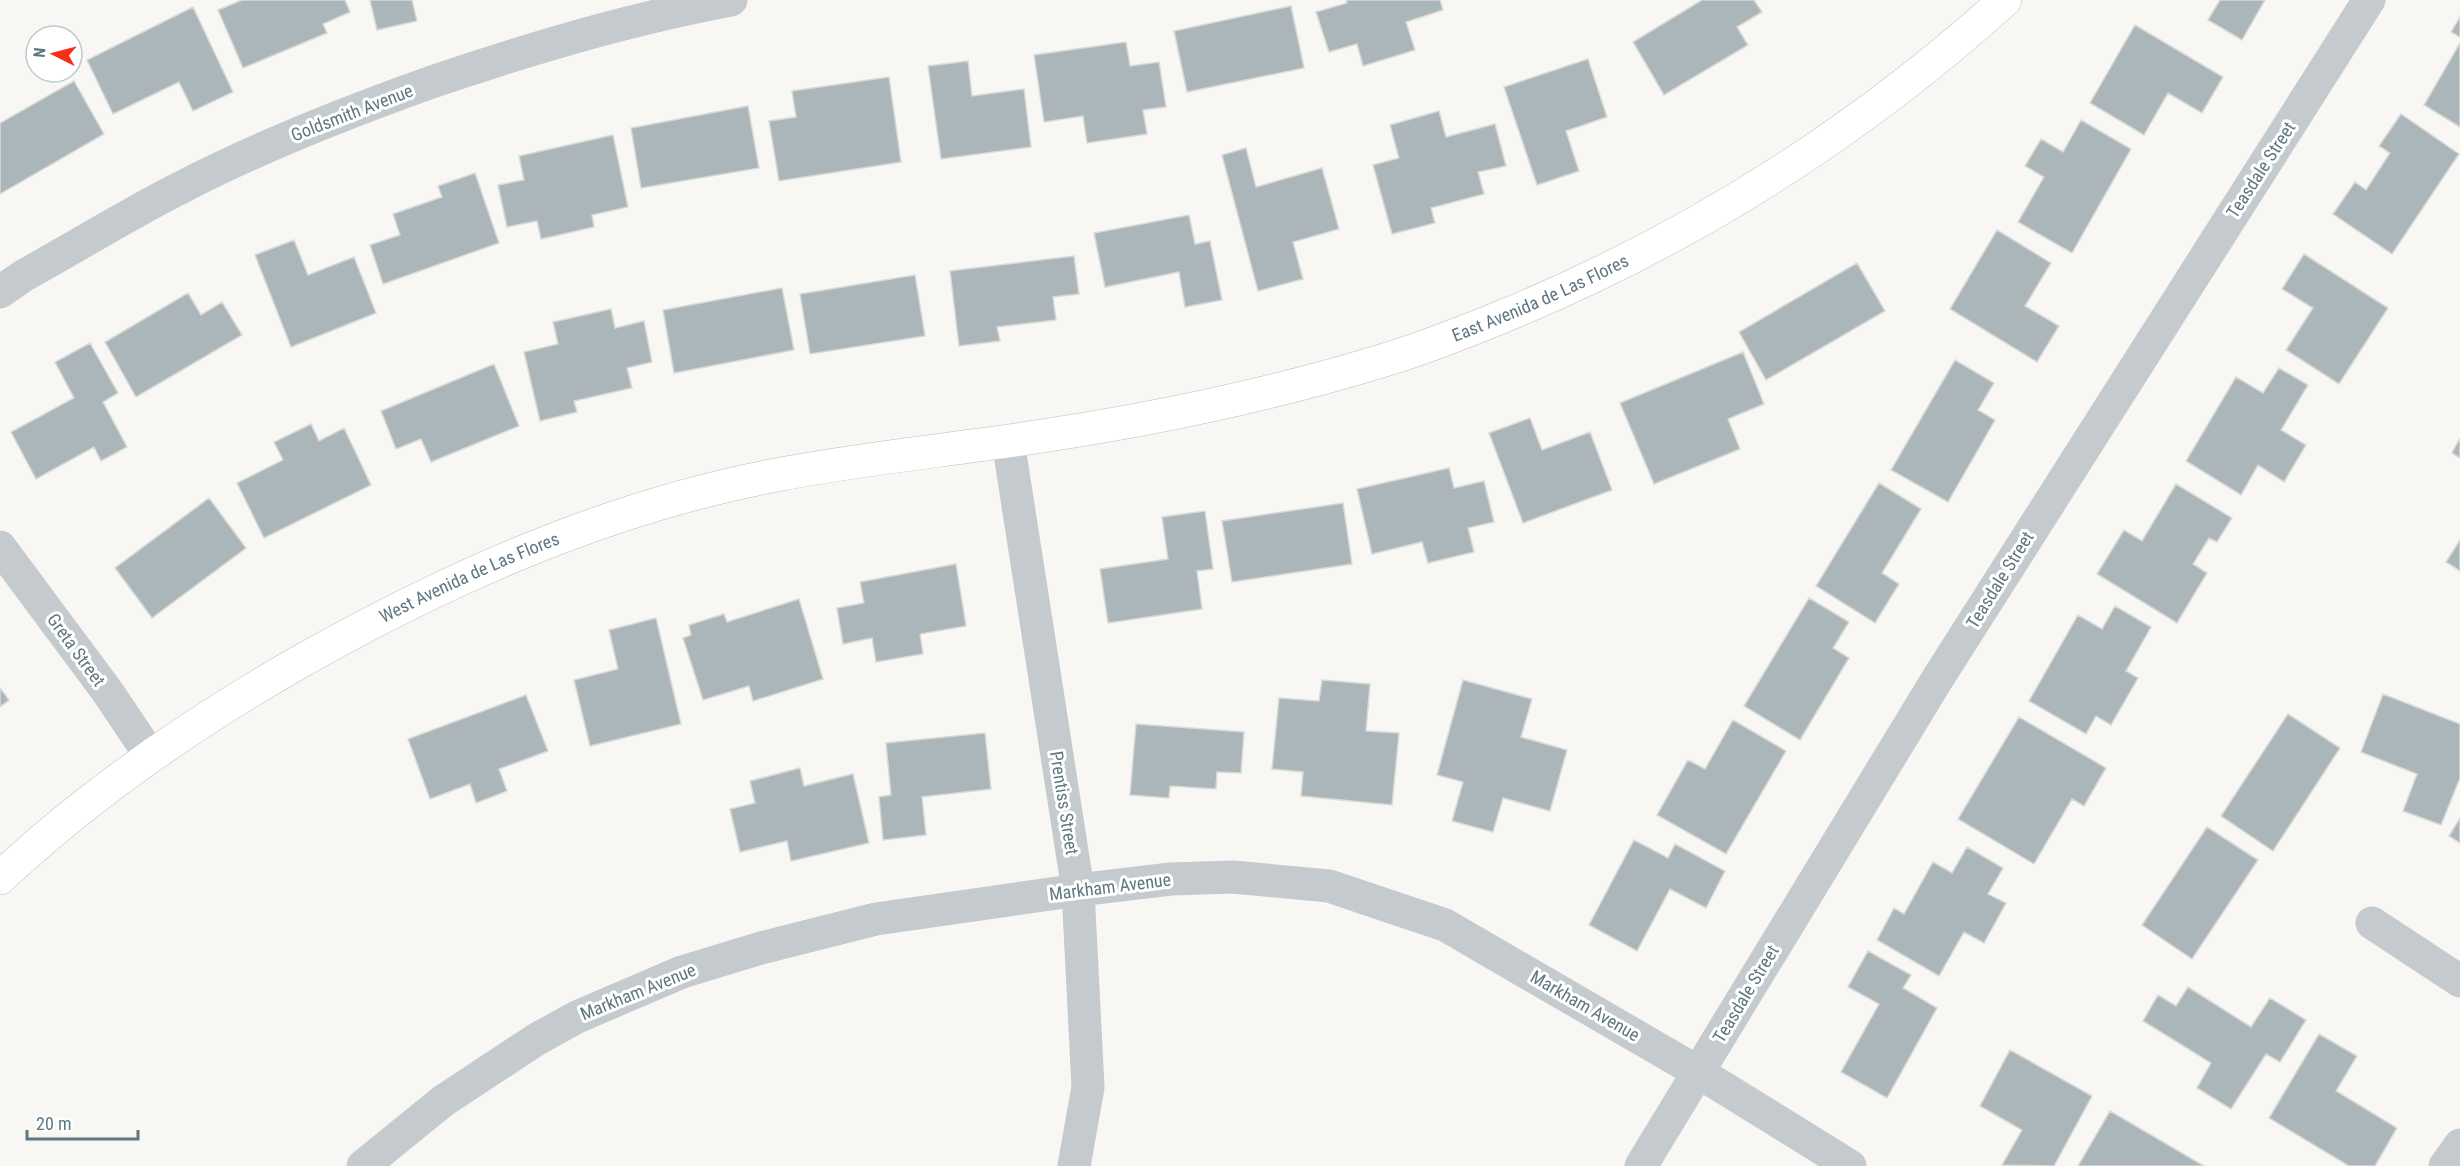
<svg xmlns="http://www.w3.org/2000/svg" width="2460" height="1166" font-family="'Roboto Condensed',sans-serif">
	<rect width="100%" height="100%" fill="#f8f7f4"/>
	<path fill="#aab6ba" stroke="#d9d9d6" stroke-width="1.5" d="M242,0H345L350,12L323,24L327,33L243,68L218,10Z
		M370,0H412L417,21L377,30Z
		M1346,0H1440L1443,10L1406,22L1415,50L1363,66L1357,44L1329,52L1316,12L1347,3Z
		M1702,0H1754L1762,12L1737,27L1748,45L1664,95L1633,42Z
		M2220,0H2265L2242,40L2208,20Z
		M1291,6L1304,68L1187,92L1174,31Z
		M193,7L233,92L193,111L179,82L113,114L87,60Z
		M2460,17V37L2451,32Z
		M2135,25L2223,77L2202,113L2168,93L2144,135L2090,103Z
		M1126,42L1130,66L1159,62L1166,107L1143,110L1147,134L1087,143L1083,116L1044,122L1034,55Z
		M2460,43V127L2424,105Z
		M1588,59L1607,117L1566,131L1579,171L1537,185L1504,87Z
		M968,61L972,96L1024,89L1031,147L941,159L928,66Z
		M889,77L901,162L779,181L769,121L796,117L792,91Z
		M74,81L104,134L0,194V123Z
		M748,106L759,168L641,188L631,128Z
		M1439,111L1446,137L1495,124L1506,166L1478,172L1484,194L1431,208L1435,223L1392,234L1373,165L1399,158L1390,125Z
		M2401,114L2459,154L2392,254L2333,214L2355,182L2366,190L2390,153L2379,146Z
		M2081,120L2131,149L2072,253L2018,222L2044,177L2025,166L2041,139L2063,152Z
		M613,135L628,207L592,215L594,227L541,239L537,221L507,227L498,185L524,180L519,156Z
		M1246,148L1256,187L1322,168L1339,229L1293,242L1303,279L1258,291L1222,155Z
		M475,173L499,243L383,284L370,245L400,235L393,214L442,197L438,186Z
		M1189,215L1195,244L1210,241L1222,300L1185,307L1179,272L1105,287L1094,233Z
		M1997,230L2051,263L2025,306L2059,326L2037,362L1950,309Z
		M294,240L308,275L354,257L376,313L291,347L255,255Z
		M2304,254L2388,308L2339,384L2286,350L2313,308L2282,289Z
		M1074,256L1079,294L1053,297L1056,320L997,327L1000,341L959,346L950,271Z
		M1857,263L1885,311L1766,380L1739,332Z
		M915,275L925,336L810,354L800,294Z
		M782,288L794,350L674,373L663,310Z
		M188,293L201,315L222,302L242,335L136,397L105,342Z
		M611,309L615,328L644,321L652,362L627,368L632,388L574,401L577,412L540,421L524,352L558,344L553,322Z
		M90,343L118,393L103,402L127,447L101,461L94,447L36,479L11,432L74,398L55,362Z
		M1743,352L1764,404L1728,419L1740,449L1654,484L1620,403Z
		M1955,360L1994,383L1978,410L1995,420L1948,502L1891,470Z
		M494,364L519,426L431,462L421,439L396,449L381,411Z
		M2279,368L2308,385L2281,430L2306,445L2284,482L2258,465L2241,495L2186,461L2236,377L2263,393Z
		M1530,418L1542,450L1590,432L1612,490L1523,523L1489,433Z
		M311,424L319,441L344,428L371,485L264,538L237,483L283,460L274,442Z
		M2460,438V458L2452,453Z
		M1449,468L1454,488L1484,481L1494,522L1468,528L1474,552L1428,563L1422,542L1372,554L1357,489Z
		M1879,483L1921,509L1882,573L1899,584L1875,623L1816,586Z
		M2176,484L2232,518L2217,542L2209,538L2193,564L2207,573L2177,623L2097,574L2124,530L2142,541Z
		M209,498L246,548L152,618L115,568Z
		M1343,503L1352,564L1232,582L1222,521Z
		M1205,511L1213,569L1197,571L1202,609L1108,623L1100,569L1168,559L1162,517Z
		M2460,540V571L2446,562Z
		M956,564L966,626L920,634L923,654L876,662L872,638L843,644L837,608L864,603L860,582Z
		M1809,598L1849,622L1833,648L1849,658L1800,740L1744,706Z
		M799,599L823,679L753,701L749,686L703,700L683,638L691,635L689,625L724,614L727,622Z
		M2115,606L2151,627L2126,671L2138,678L2111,725L2096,716L2086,734L2029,701L2078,615L2102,629Z
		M656,618L681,724L590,746L574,680L618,669L609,630Z
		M1322,680L1370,684L1366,731L1399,733L1392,805L1301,796L1303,772L1272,769L1279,698L1319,701Z
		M1463,680L1532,699L1521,737L1567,750L1550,811L1503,798L1493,832L1452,821L1463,782L1437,775Z
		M0,688L9,700L0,707Z
		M2383,694L2460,724V778L2441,825L2403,811L2417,774L2361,752Z
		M526,695L548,751L499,769L507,791L476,803L470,784L430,799L408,739Z
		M2288,714L2340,748L2273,851L2221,816Z
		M2019,717L2106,768L2084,806L2072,799L2034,864L1958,819Z
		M1733,720L1786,751L1726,854L1657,815L1688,760L1705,769Z
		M1136,724L1244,732L1241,773L1217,772L1216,789L1170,786L1169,798L1130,795Z
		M985,733L991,789L922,797L926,835L883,840L879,797L891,795L886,743Z
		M800,768L804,786L853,774L869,843L791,861L787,841L740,852L730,809L755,803L750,781Z
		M2460,818V843L2449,836Z
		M2207,827L2258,860L2192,959L2142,925Z
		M1634,840L1668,858L1675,844L1725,871L1706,908L1670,889L1637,951L1589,925Z
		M1967,847L2003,868L1988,894L2006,903L1984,943L1964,932L1939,976L1877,940L1894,908L1904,914L1933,862L1952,873Z
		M1868,951L1911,975L1903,988L1937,1008L1887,1098L1841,1072L1879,1004L1848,987Z
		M2188,987L2251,1027L2270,998L2306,1020L2280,1062L2266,1054L2231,1109L2197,1088L2211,1063L2143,1021L2158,995L2176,1006Z
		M2319,1034L2357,1056L2336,1091L2397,1128L2375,1166H2349L2269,1118Z
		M2010,1050L2092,1096L2054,1166L2002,1165L2022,1130L1980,1106Z
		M2110,1111L2204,1166H2078Z"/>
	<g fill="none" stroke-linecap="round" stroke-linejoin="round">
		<defs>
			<g id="secondary">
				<path id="s1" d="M0,878C87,796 186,728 289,668C441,581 603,508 776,475C853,460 931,452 1008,441C1137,423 1266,397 1391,358C1433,345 1475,328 1516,311C1696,235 1860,131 2005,0"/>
			</g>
		</defs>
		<use href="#secondary" stroke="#b6bec1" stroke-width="34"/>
		<path stroke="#c4cacd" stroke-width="33" d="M0,292L23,276C76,247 128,214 182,187C261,146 345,113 429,83C528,49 628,19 731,0
			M1008,441L1078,890L1088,1087L1074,1166
			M0,547L107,691L150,755
			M2372,923L2460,981
			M363,1166L443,1101L537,1039L577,1017L682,972L761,948L876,919L1078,890L1171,879L1233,877L1329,886L1445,925L1698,1072L1850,1166
			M1641,1166L1938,678L2369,0
			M2445,1166L2460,1145"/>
		<use href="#secondary" stroke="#fff" stroke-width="33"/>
	</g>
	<g text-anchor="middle" stroke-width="6" stroke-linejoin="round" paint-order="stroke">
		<g font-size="18" fill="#5f7782" stroke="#fff">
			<text transform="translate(352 113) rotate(-21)" y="6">Goldsmith Avenue</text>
			<text transform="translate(2261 170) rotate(-57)" y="6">Teasdale Street</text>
			<text dy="6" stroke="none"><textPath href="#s1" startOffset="1672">East Avenida de Las Flores</textPath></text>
			<text dy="6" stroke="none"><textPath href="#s1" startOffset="560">West Avenida de Las Flores</textPath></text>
			<text transform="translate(2000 580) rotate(-58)" y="6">Teasdale Street</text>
			<text transform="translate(76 650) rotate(54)" y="6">Greta Street</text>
			<text transform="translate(1064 803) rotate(81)" y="6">Prentiss Street</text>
			<text transform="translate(1110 887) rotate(-7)" y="6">Markham Avenue</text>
			<text transform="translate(638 992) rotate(-22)" y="6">Markham Avenue</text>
			<text transform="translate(1746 994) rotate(-59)" y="6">Teasdale Street</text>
			<text transform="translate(1585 1006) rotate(30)" y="6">Markham Avenue</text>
		</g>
	</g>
	<g transform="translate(54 54) rotate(276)"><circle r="28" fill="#ffffff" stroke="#bfc9cd" stroke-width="1.5"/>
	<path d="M0-4.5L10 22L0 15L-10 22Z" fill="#f43118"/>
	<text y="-9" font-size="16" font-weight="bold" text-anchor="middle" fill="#5f7782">N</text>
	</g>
	<path d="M27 1130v9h111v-9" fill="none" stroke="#5f7782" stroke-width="3"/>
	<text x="36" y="1130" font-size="18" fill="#5f7782" stroke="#ffffff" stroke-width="4.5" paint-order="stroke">20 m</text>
</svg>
